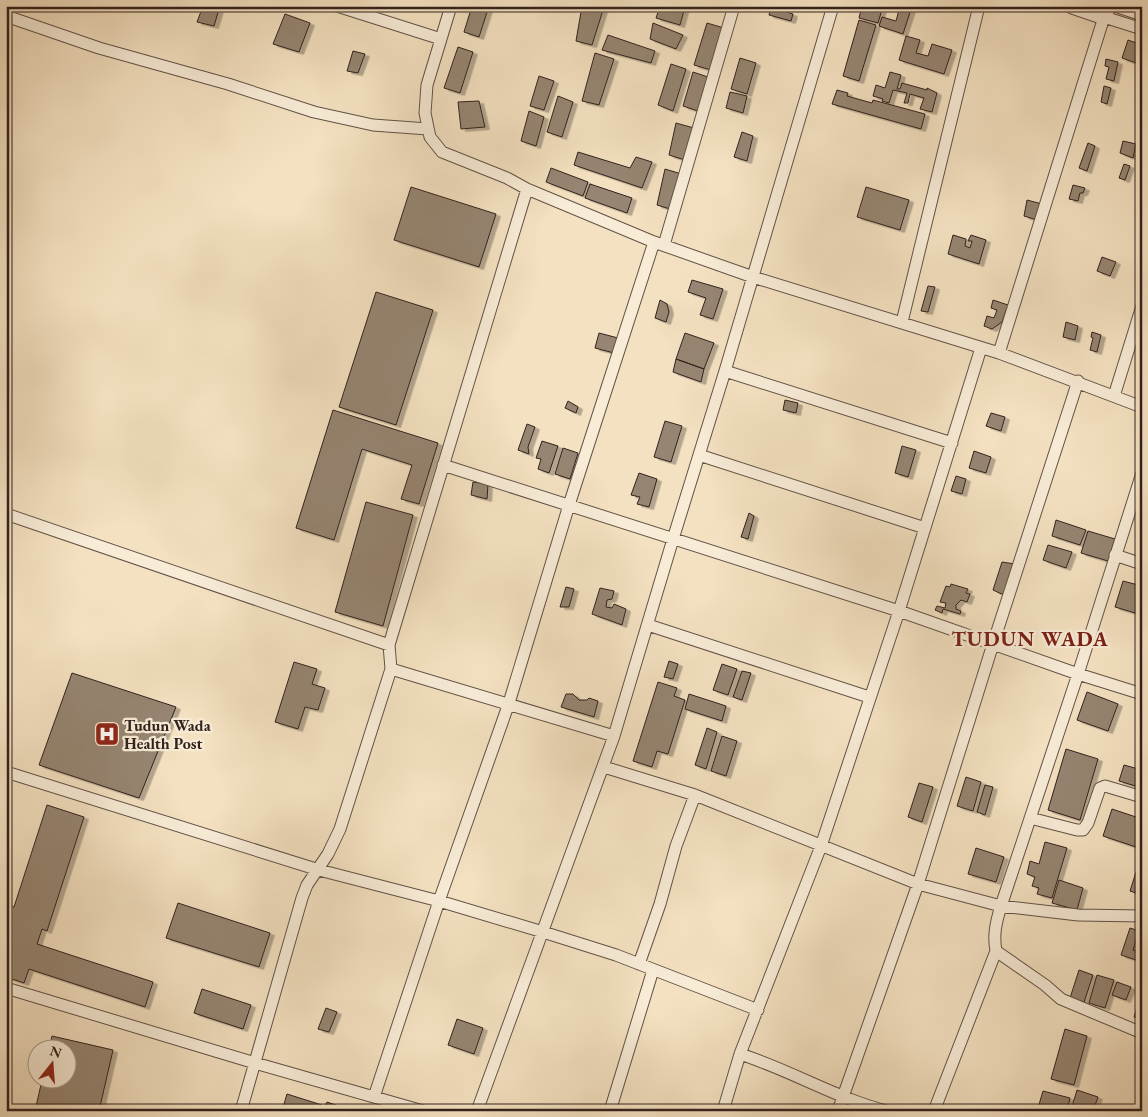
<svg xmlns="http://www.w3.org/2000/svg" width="1148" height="1117" font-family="'EB Garamond',serif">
	<defs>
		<filter id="shadow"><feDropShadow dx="4.5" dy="2.5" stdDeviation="0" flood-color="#0004"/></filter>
	</defs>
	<rect width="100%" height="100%" fill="#f4e1c1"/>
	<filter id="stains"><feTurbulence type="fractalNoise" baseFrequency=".004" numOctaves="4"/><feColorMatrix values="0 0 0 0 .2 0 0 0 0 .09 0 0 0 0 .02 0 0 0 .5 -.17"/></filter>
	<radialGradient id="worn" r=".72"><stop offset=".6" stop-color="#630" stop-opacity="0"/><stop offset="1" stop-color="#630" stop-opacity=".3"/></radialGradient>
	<path fill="#968572" stroke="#31221d" filter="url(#shadow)" d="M203,6L219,9L214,26L197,22Z
		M472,6H489L479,37L464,32Z
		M582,6H592L603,10L592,45L576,41Z
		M660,6L685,7L680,25L656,18Z
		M862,6H883L878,23L859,18Z
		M887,6H912L903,34L879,26L882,17L896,21L899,10Z
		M771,7L793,14L791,21L769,15Z
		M285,14L310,23L299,52L273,44Z
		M859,20L876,25L859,81L843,76Z
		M653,23L683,35L676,49L650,39Z
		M707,23L724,28L711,70L694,65Z
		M608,35L655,51L651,63L602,50Z
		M906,36L920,40L916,53L928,56L932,44L952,50L944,74L899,60Z
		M1128,40L1142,45L1136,63L1122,58Z
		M458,47L473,52L460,93L444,88Z
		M353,51L365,54L358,73L347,71Z
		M595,53L614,59L599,105L582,101Z
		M740,58L756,63L747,94L731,89Z
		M1106,59L1118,62L1114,81L1106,79L1109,67L1105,66Z
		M671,64L686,69L673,111L658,105Z
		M693,72L708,77L698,111L683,106Z
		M890,72L901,75L897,89H900L902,83L927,90V88L937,93L932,112L920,109L924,98L910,94L908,103H904L907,93L893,90L889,103L882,101L883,99L873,96L876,85L885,88Z
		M539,76L554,81L544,110L530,106Z
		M1104,86L1111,88L1107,104L1101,102Z
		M837,90L848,93L847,96L872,103L873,100L925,114L921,129L832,104Z
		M730,92L747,96L743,113L726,108Z
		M558,96L573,102L562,137L547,132Z
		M479,101L485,127L461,129L458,102Z
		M529,111L544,117L536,146L521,141Z
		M676,123L694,128L685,160L669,155Z
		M742,132L753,136L747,161L734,157Z
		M1123,141L1136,144L1133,158L1120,153Z
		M1088,143L1095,146L1087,171L1079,168Z
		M578,152L630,168L636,157L652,162L642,188L574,165Z
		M1124,164L1130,166L1125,180L1119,178Z
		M551,168L588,182L583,196L546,182Z
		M665,169L685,175L670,209L657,205Z
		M590,184L632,198L627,213L585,198Z
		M1073,185L1085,188L1083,193H1080L1078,201L1069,199Z
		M411,187L496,214L479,267L394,240Z
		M866,187L909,200L900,230L857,217Z
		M1027,200L1042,204L1037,220L1024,216Z
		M953,235L966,239L965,246L970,248L972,241H968L971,235L986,240L979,264L948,254Z
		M1102,257L1116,262L1110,276L1097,271Z
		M692,280L723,289L713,319L700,315L706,298L688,292Z
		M928,286L935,287L928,312L921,311Z
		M376,292L433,310L396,425L339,407Z
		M660,300L667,304L669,312L666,322L655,318Z
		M993,300L1008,305L1002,322L992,329L984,326L987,316L994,318L997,310L991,308Z
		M1066,322L1078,326L1075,340L1063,337Z
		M1092,332L1101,335L1097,352L1090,350L1093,338L1091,337Z
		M599,333L618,338L614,353L595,348Z
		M685,333L714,343L704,369L676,359Z
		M676,359L704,369L701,382L673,372Z
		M785,400L798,403L796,413L783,410Z
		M568,401L578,407L576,413L565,408Z
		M333,410L438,443L419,504L401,499L412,465L362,449L334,540L296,528Z
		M991,413L1005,417L1001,431L986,426Z
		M665,421L682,426L671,462L654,457Z
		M527,424L535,427L528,447L529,454L518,450Z
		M542,441L558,446L549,473L538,469L541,459L536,458Z
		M902,446L916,450L908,477L895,473Z
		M563,448L578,453L570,479L555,474Z
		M974,451L991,457L986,473L969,468Z
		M639,473L657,479L649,507L637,504L640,497L631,495Z
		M956,476L966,479L962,494L951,491Z
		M473,482L488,484L487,499L471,495Z
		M366,502L413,515L383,626L335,612Z
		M749,513L754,516L748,539L741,537Z
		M1056,520L1086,530L1080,545L1052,536Z
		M1088,531L1115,539L1108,561L1081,553Z
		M1141,539H1142V558L1137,557Z
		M1048,545L1072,552L1066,568L1043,560Z
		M1002,562L1015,564L1004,595L993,590Z
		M1123,581L1142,586V615L1115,607Z
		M951,584L968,589L966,593L970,594L967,602L961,600L956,605V609L961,611L960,614L943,609L942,613L935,610L937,606L945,608L946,603L940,602L946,586L950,587Z
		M566,587L574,589L569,607H560Z
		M600,588L614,591L612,599L607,600L606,607L612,608L614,604L626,609L622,625L592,614Z
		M1142,635V653L1137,651Z
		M669,661L678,664L673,679L664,677Z
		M294,662L317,669L312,684L325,688L318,710L305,707L298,729L275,722Z
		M722,664L737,669L728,695L713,690Z
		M742,671L751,673L742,700L733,697Z
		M72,673L176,707L139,798L39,765Z
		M658,682L677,688L674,696L685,700L668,754L657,751L652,767L633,761Z
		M1087,692L1118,704L1108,731L1077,720Z
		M566,694H573L579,700H587L589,698L598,701L594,717L561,707Z
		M689,694L726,706L722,721L685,709Z
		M707,728L717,732L706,769L695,765Z
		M722,736L737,741L726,776L711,771Z
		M1066,749L1098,759L1080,820L1048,810Z
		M1124,765L1142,770V788L1119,781Z
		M966,777L981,782L973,811L957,806Z
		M919,783L933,787L922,822L908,817Z
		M985,785L993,787L985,815L977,812Z
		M47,805L84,817L47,931L42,929L37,944L153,982L145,1007L29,969L24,983L6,977V916L10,906L14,907Z
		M1112,809L1142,819V849L1103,836Z
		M1045,842L1067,848L1052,898L1037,894L1039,888L1032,886L1035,877L1027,874L1030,861L1039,864Z
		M976,848L1004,857L996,882L968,874Z
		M1137,869L1142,870V895L1130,891Z
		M1059,880L1083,888L1077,910L1052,903Z
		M178,903L270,933L259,967L166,938Z
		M1130,928L1142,932V939L1137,937L1133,950L1142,953V962L1121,955Z
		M1079,970L1093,975L1084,1002L1070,998Z
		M1097,975L1114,980L1105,1008L1089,1003Z
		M1117,982L1131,987L1126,1000L1112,995Z
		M202,989L251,1005L243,1029L194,1013Z
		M1142,993V1020L1134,1017Z
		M326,1008L337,1012L329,1032L318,1029Z
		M457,1019L483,1028L474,1054L448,1045Z
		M1065,1029L1087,1036L1074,1085L1051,1079Z
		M52,1036L113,1050L99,1111H35L42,1080H68V1050H49Z
		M1077,1090L1098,1097L1093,1111L1071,1110Z
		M1043,1091L1070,1098L1067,1111H1050L1038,1108Z
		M287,1094L325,1106L327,1102L353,1111H282Z"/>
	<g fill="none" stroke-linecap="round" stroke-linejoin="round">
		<defs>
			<path id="minor" d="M337,6L441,39
				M451,6L427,85L425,113L430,137L442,152L507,178L527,189L654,242L753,277L999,353L1142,407
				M1115,6L1142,15
				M6,16L99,48L228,84L314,112L373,125L428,129
				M664,245L734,6
				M902,322L979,6
				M999,353L1104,17L1142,29
				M725,371L952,443
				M1114,396L1142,306
				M699,455L925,528
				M443,465L899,611L1078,674L1142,694
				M6,514L389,645
				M1115,555L1142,564
				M648,625L869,697
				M391,669L614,736
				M604,767L695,795L918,884L1001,906L1078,915L1142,916
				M6,772L319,870L439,901L543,932L616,955L758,1010
				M1030,818L1077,830H1083L1088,823L1100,788L1105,786L1142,797
				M996,951L1045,985L1061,999L1142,1033
				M639,964L660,904L676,846L695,795
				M6,988L255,1063L423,1111
				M740,1054C790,1070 836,1098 886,1111
				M374,1097L439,901L509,703L569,505L654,242
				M241,1111L302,898L307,885L328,854L340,829L391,669L389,645L527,189
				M477,1111L614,736L673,539L725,371L833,6
				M610,1111L653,970
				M723,1111L740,1054L821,846L899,611L981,348
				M838,1111L918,884L993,644L1078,381
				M934,1111L996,951C993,935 996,922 1001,906L1078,674L1142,473"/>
			<path id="tertiary" d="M1072,6L1104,17L1108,6"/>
		</defs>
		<use href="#minor" stroke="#625246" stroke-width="13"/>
		<use href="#tertiary" stroke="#625246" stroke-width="17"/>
		<use href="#minor" stroke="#f8ecd7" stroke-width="11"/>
		<use href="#tertiary" stroke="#f8ecd7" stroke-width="15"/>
	</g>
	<defs>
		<symbol id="hospital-square" viewBox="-11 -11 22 22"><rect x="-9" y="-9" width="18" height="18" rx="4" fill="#8f2418" stroke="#f8ecd7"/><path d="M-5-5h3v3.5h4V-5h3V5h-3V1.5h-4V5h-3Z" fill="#fff"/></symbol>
	</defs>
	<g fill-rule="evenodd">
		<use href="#hospital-square" x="93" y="720" width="28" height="28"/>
	</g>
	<g text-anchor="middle" stroke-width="4.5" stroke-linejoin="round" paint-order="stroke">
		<g font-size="16" font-weight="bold" fill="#31221d" stroke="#f8ecd7" text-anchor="start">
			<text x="124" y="731">Tudun Wada<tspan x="124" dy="18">Health Post</tspan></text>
		</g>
		<g font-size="21" font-weight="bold" letter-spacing="1" fill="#7a1f14" stroke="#f8ecd7">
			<text x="1030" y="646">TUDUN WADA</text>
		</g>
	</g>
	<rect width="1148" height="1117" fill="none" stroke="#f4e1c1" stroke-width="25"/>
	<rect x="8" y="8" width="1133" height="1102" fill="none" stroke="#31221d" stroke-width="2.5"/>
	<rect x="12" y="12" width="1123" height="1092" fill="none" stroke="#31221d"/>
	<g transform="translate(52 1064) rotate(17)"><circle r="24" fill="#f8ecd7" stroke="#a89b8d"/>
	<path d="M0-4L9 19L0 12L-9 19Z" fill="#8f2418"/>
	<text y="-8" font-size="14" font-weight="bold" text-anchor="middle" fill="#31221d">N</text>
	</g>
	<rect width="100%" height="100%" filter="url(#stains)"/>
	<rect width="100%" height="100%" fill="url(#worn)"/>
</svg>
